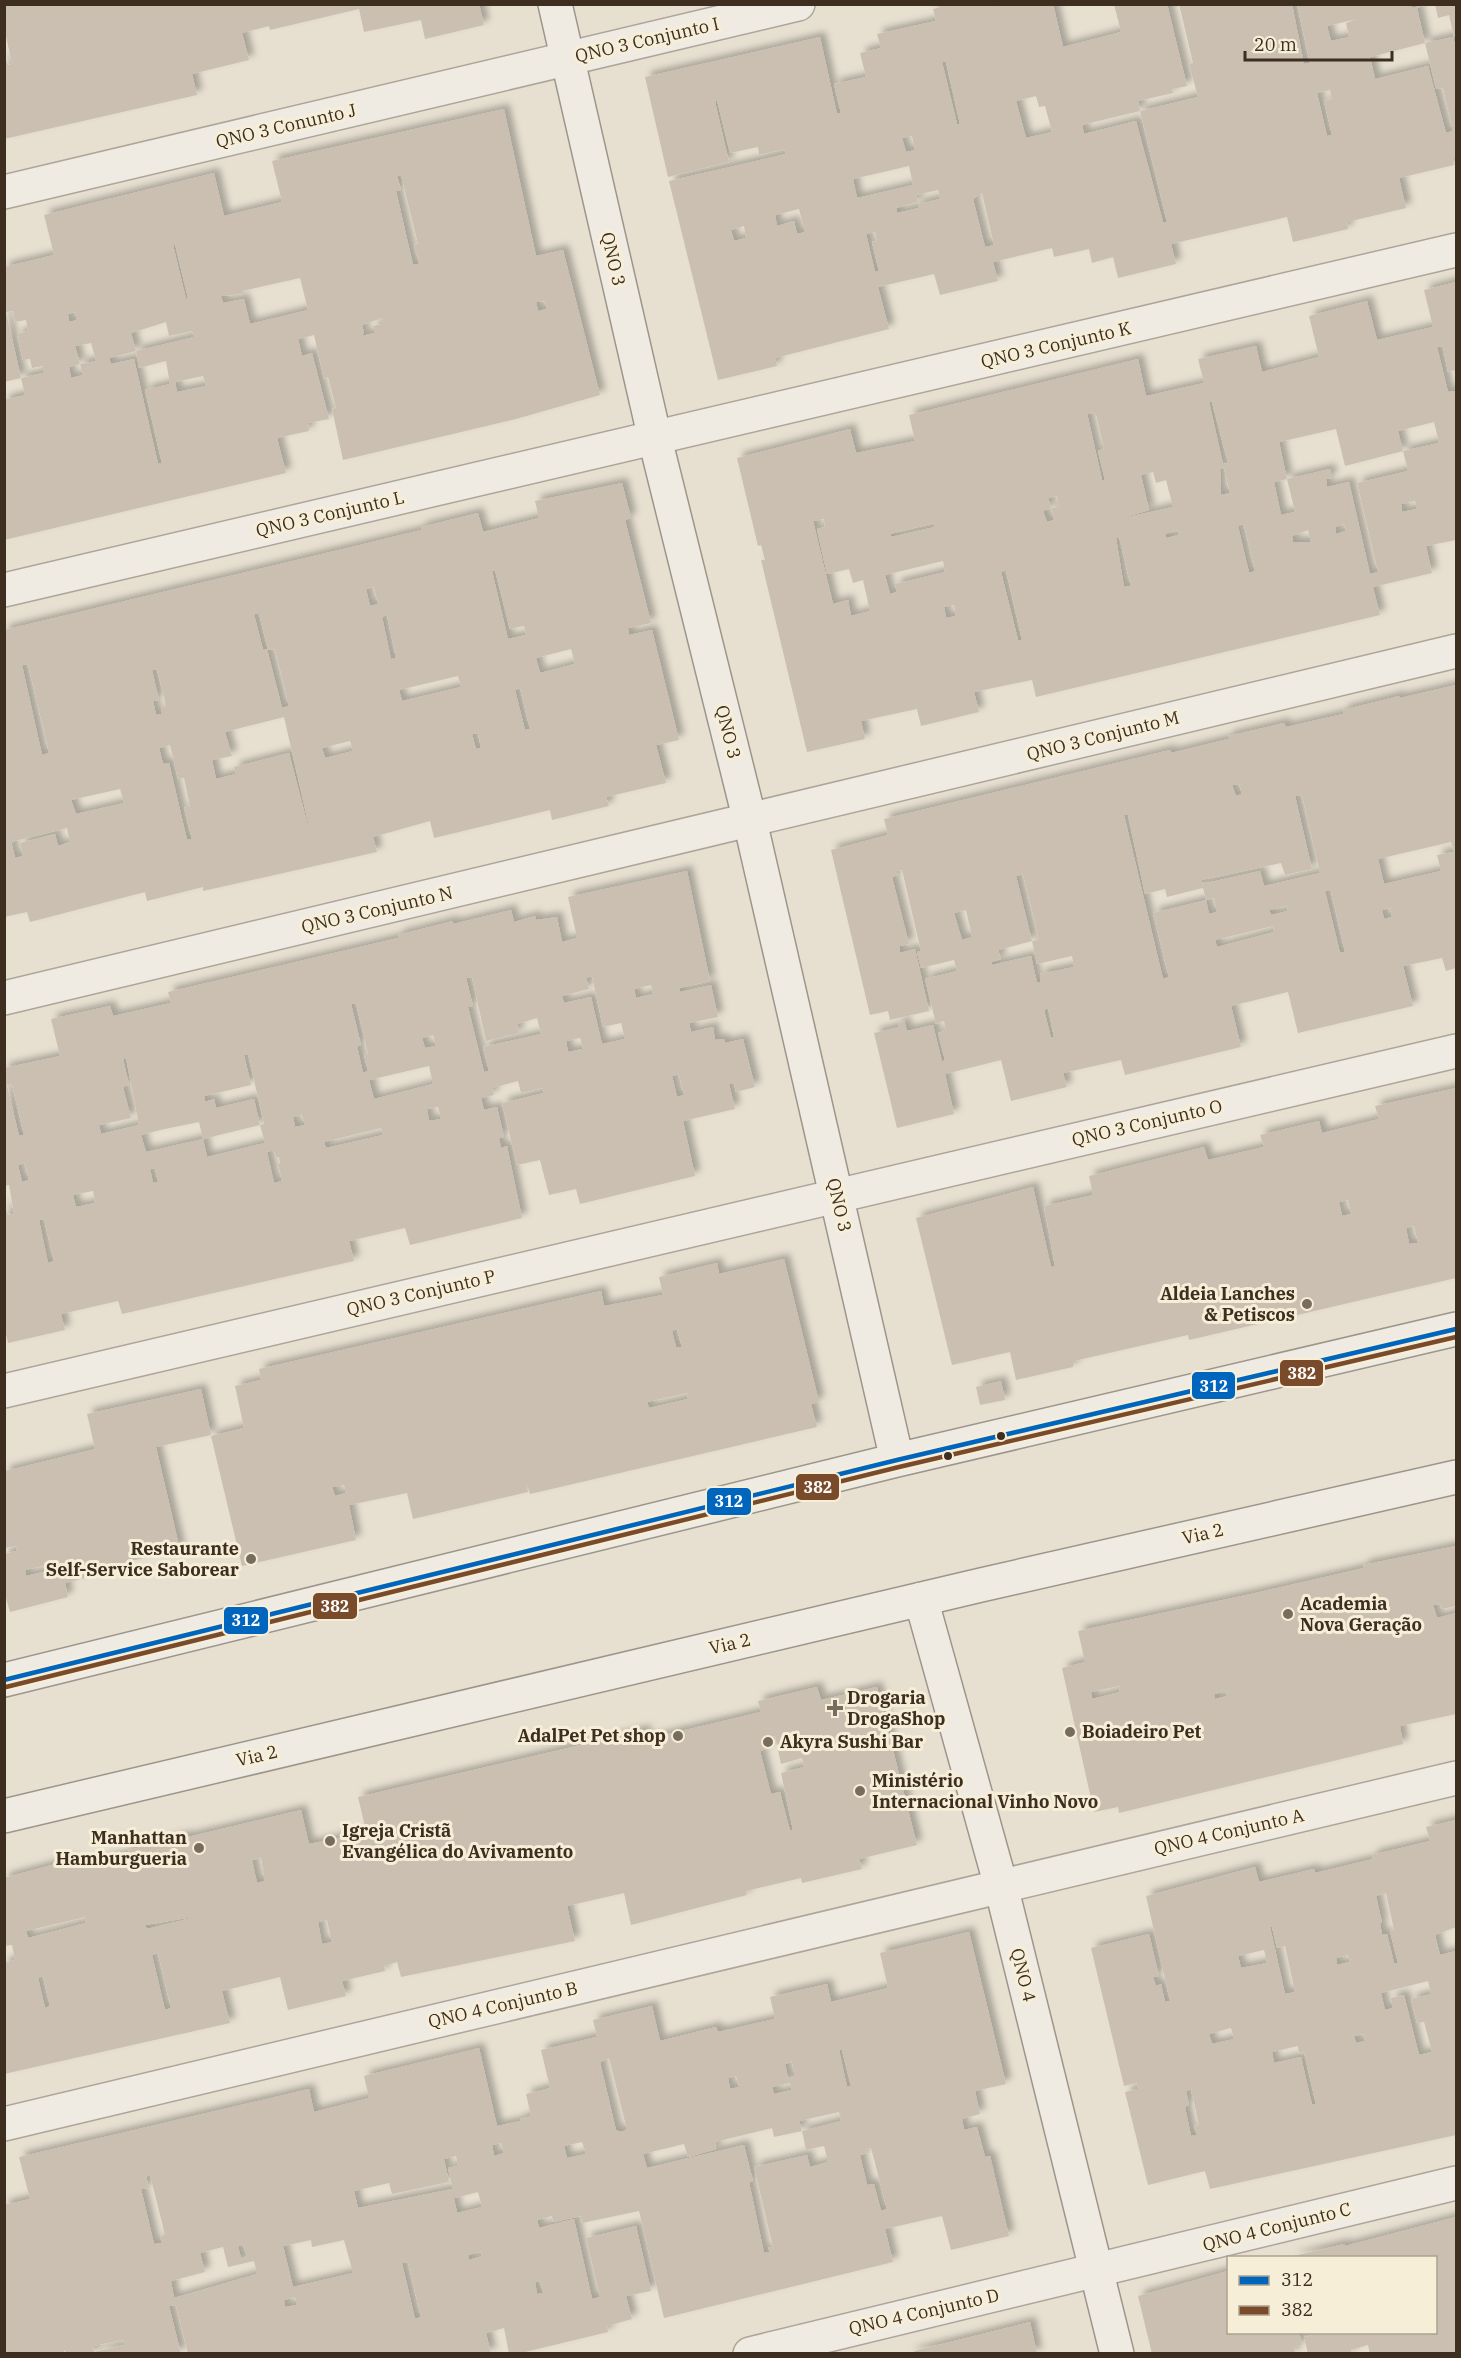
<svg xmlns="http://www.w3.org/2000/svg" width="1461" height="2358" font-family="'IBM Plex Serif',serif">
	<defs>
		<filter id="shadow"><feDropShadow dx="5.5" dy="-5.5" stdDeviation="3" flood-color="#0004"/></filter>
	</defs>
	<rect width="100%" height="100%" fill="#e7e0d1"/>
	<path fill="#cbbfb2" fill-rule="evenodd" filter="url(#shadow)" d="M4,4H479L484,25L425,39L421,20L364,32L359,9L270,30L269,26L242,33L249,60L192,74L197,95L4,139V54L8,65L12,64L4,27Z
		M952,4H994V7L1006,4H1053L1063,47L1121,32L1114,4H1167L1187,86L1172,89L1173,93L1138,101L1140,111L1082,125L1084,134L1136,121L1163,222H1167L1140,111L1198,97L1189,64L1193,63L1179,4H1292L1304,64L1310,63L1297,4H1411L1412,8L1417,7L1416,4H1429L1417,8L1425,43L1370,57L1375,79L1428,66L1446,133L1453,131L1443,88L1436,89L1425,43L1453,37L1456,49V157L1452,158L1454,165L1399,178L1406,208L1347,222L1348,229L1293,242L1287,217L1171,244L1176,264L1118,278L1113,257L1092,263L1089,249L1054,257L1052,248L993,262L998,281L940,295L934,274L878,287L889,329L775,358L777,366L718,380L669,181L786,154L785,149L759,155L758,147L730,153L717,100L715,102L729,162L668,177L645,77L820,37L837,114L841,113L834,84L866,77L860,53L881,48L877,34L936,21L933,9ZM1361,18L1346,23L1349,37L1331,41L1327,26ZM942,62H946L960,124H957ZM1330,90L1332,99L1324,101L1332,135L1327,136L1317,93ZM1036,96L1039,107L1045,106L1052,132L1026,138L1016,101ZM912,136L915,150L906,152L902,138ZM909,166L913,185L857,198L853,179ZM938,190L940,199L918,204L919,208L897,213L896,208L918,202L916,195ZM982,193L994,245L985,247L973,199ZM799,209L805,232L797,234L794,221L777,226L775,215ZM744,226L746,238L734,241L731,230ZM875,232L877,241L872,242L879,271L875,272L866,234Z
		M1435,4H1456V36L1454,37L1449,15L1438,18Z
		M504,109L536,256L563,250L600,395L516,419L343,460L332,409L336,408L328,377L324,379L314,335L298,339L302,356L312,353L329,419L308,423L309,431L277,438L286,473L4,540V400L25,395L21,378L43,373V366L32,368L30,359L23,360L17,334L28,331L26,320L15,322L13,311L6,312L21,378L4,382V267L54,255L44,215L214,173L224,216L282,202L272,161ZM401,175L418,244L414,245L419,264L413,265L396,191L401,190L397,176ZM175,244L188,298L186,299L173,245ZM300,278L308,310L250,324L244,299L223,303L221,296L242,294V291ZM545,301L547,309L538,311L536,302ZM75,312L77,320L69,322L68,314ZM382,318L383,324L373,326L375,333L361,336L364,333L362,325ZM166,322L169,336L192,331L194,337L136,351L139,368L166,361L170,384L145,390L162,463L158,464L134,359L111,364L109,358L136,351L131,333ZM91,343L96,361L80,364L83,375L71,378L69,367L80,364L75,346ZM203,376L206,386L177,392L175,382Z
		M1456,282V375L1454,370L1448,372L1443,346L1437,347L1448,392L1456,391V540L1426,546L1432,573L1373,587L1380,615L1036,697L1032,680L974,692L979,712L921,726L917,709L861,721L865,739L807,752L761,560H765L761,545L758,546L737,458L850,429L856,453L915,441L909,415L1138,359L1146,396L1204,383L1198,359L1256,346L1262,372L1319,357L1309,316L1367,301L1377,340L1433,327L1424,290ZM1209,402H1212L1228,463L1223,464ZM1087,413L1096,414L1104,449L1098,451L1105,480H1102ZM1434,422L1439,443L1403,451L1408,471L1357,483L1378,572L1370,574L1349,482L1327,487L1326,479L1332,478L1330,469L1287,479L1295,512L1281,515L1274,482L1287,479L1279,442L1336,429L1345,466L1403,451L1398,431ZM1224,468L1230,493L1221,495L1220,469ZM1153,472L1156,483L1166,480L1173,507L1115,520L1149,510L1141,475ZM1057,496L1059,507L1051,508L1054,520L1047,522L1043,511L1051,508L1048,498ZM1415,501L1417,509L1402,512L1401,504ZM824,519L825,527L817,529L827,574L849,569L853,583L863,580L870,611L851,616L848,600L833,604L813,521ZM934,523L935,527L891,537L890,534ZM1244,524L1255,571L1249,573L1238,526ZM1344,524L1346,531L1336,534L1335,527ZM1178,530L1179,535L1166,538L1165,534ZM1308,530L1311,542H1293L1292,536ZM1119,537L1131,586L1124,587L1116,538ZM943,561L945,572L895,584L897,592L890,594L885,575ZM1006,570L1022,640H1018L1001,572ZM954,605L956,616L946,618L944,607Z
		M622,483L631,518L625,520L651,623L628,628L629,635L652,630L679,740L656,745L666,783L606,797L609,806L552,820L550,810L434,838L430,821L373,837L377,852L203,891V887L147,901L145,892L30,922L27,912L4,917V630L364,544L421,530V527L478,513L483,532L539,518L535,501ZM495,570L510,629L524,626L526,635L508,639L492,571ZM374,587L378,604L370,606L366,589ZM259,613L268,650L275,649L289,706L282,708L267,649L263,650L254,614ZM387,615L396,658L391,659L382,617ZM571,649L575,664L540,673L536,658ZM28,664L49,753L42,755L22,665ZM157,669L166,706L161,707L162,714L156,715L153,701L159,700L152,670ZM458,676L461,687L402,701L399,690ZM520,688L530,729L525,730L515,690ZM284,717L309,826H308L289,753L234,767L236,774L216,779L212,760L232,756L225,732ZM478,733L481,748L476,749L472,734ZM350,741L353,751L325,758L322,748ZM170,745L178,779L184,778L190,806L184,808L192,839L187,840L169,763L163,764L159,748ZM120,789L124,803L76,814L71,800ZM67,828L70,842L58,846L55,834L20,843L23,856L15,858L11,842Z
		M1456,685V968L1446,971L1442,958L1403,966L1413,1006L1298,1033L1288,992L1231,1006L1241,1047L1125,1075L1121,1060L1063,1073L1067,1087L1011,1101L1001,1060L945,1074L954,1114L897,1128L874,1033L899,1027L898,1023L904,1021L907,1031L933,1025L942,1062L945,1060L938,1033L946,1031L944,1021L936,1024L925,979L957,971L954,960L921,968L917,952L921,951L902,870L896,871L898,875L892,877L909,944L899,946L900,953L915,949L929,1011L890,1020L888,1011L870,1015L831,850L888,835L884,819L1170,750L1171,753L1228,739V736L1284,723L1286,727L1343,714V710L1399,696L1400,698ZM1239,784L1242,794L1236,796L1232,785ZM1302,795L1320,873L1264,886L1260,871L1202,884L1201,880L1281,863L1285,875L1312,869L1295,796ZM1124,815H1128L1145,894L1165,889L1167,897L1203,888L1206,900L1214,898L1217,912L1209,914L1206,900L1153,913L1169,977L1163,979ZM1451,842L1454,852L1437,855L1441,871L1384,884L1378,859ZM1023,874L1039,940L1032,941L1037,964L1072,956L1074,967L1040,974L1041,982L1037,983L1031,956L992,965V962L1001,959L998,950L1032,941L1016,876ZM1325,891H1331L1345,952L1340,953ZM1287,906L1288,911L1271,915L1269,910ZM1390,908L1392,917L1384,919L1382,910ZM966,910L972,937L962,940L954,913ZM1273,926L1274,932L1217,947L1215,940ZM1048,1008L1054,1037L1051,1038L1044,1010Z
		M687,871L710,981L679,988L680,992L711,985L718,1017L689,1023L691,1032L713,1027L715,1040L724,1039L725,1043L743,1039L755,1087L736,1092L734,1083L729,1084L735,1109L683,1121L695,1176L580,1204L576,1189L549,1195L540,1160L517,1165L502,1103L544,1093L543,1088L521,1093L518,1081L492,1088L494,1095L481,1098L484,1110L497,1107L504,1137L499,1138L501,1148L507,1146L522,1218L410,1245L405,1228L349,1241L354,1261L122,1314L118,1301L61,1314L65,1330L8,1343L4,1326V1203L8,1215L14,1214L9,1185L4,1186V1068L60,1056L51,1019L110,1006L113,1016L171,1003L168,992L398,938V935L453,921V924L511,910L514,922L535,916L536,920L557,917L562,942L577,938L568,897ZM592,976L603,1027L621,1023L625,1039L602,1044L591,997L564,1003L562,996L589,989L586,978ZM472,977L486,1041L519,1033L517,1024L537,1018L541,1034L483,1047L489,1071L484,1072L468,1007L473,1006L466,978ZM651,985L653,994L636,998L634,989ZM356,1003L368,1054L364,1055L368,1071L363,1073L357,1046L361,1045L351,1004ZM433,1035L436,1046L425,1048L422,1038ZM580,1038L583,1049L568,1052L566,1041ZM248,1054L264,1124L260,1125L265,1143L207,1157L203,1139L146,1152L141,1135L160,1130L199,1122L203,1139L260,1125L254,1099L216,1108L214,1099L205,1102L204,1096L251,1085L244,1055ZM126,1058L139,1125L101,1134L99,1125L131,1118L123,1087L129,1085L123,1059ZM429,1066L433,1084L374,1099L369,1080ZM679,1074L684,1095L677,1097L672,1076ZM12,1084L24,1135L19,1136L7,1085ZM438,1107L441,1119L429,1121L427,1109ZM302,1115L305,1125L295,1127L293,1117ZM381,1128L383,1135L326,1148L324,1142ZM274,1150L276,1157H279L280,1163L278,1164L282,1181L274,1183L267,1152ZM25,1163L29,1180L22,1182L18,1165ZM155,1168L158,1182L153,1183L150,1169ZM93,1191L95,1203L76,1207L73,1195ZM44,1219L54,1261L48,1263L39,1220Z
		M1456,1088V1106H1454L1456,1113V1278L1189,1340L1188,1335L1074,1361L1073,1367L1016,1380L1010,1352L952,1365L916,1218L1033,1187L1051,1267L1055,1266L1044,1206L1093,1195L1089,1176L1204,1147L1208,1160L1264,1147L1260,1135L1319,1121L1322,1133L1379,1119L1375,1106ZM1348,1200L1351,1214L1342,1216L1339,1202ZM1414,1226L1418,1243L1409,1244L1406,1228Z
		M784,1259L819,1402L811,1404L817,1427L530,1494L524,1475L528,1492L413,1519L407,1493L349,1505L356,1540L242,1566L211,1436L244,1428L235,1386L261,1380L259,1369L601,1291L604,1306L663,1295L659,1277L717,1263L719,1274ZM677,1329L682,1347H676L672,1331ZM687,1393L688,1399L649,1408L647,1402ZM344,1485L346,1493L335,1496L332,1487Z
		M1001,1381L1005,1400L980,1405L976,1387Z
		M201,1389L211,1435L156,1447L180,1550L122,1563L123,1568L65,1583L68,1597L10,1612L4,1591V1554L17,1551L16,1546L5,1548V1471L95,1449L87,1414ZM60,1562L61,1568L26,1576L25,1570Z
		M1456,1546V1606L1442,1609L1440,1604L1433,1605L1437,1618L1456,1613V1714L1400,1726L1403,1744L1119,1813L1118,1807L1094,1812L1062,1668L1085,1662L1078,1631L1251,1594L1364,1568L1363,1565ZM1119,1686L1120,1692L1092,1699L1091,1692ZM1226,1691L1227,1696L1215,1699L1214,1694Z
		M817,1687L821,1700L877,1687L917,1845L859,1859L862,1869L802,1883L801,1878L746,1891L747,1895L631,1925L624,1893L567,1906L575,1941L401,1977L397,1962L384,1966L385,1971L342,1981L346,1996L288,2010L280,1977L222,1991L230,2023L4,2074V1963L15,1960L12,1945L4,1946V1878L70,1860L72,1867L128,1854L129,1850L185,1836L188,1837L301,1810L309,1844L340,1838L366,1831L358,1797L645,1730L647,1739L761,1712L758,1701ZM775,1736L781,1764L802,1758L804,1767L781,1773L793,1830L790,1831L780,1792L771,1794L760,1751L770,1748L767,1737ZM261,1858L265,1881L257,1883L252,1860ZM204,1915L147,1929L145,1925ZM85,1917L86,1923L28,1938L26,1931ZM327,1920L332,1942L322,1944L318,1922ZM158,1953L171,2008L165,2010L152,1955ZM43,1976L50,2006L45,2008L38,1978Z
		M1456,1820V1927L1435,1935L1440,1955L1456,1951V2135L1210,2189L1205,2171L1148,2185L1125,2092L1138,2089L1137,2083L1124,2086L1091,1948L1149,1934L1159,1976L1153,1977L1156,1986L1161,1984L1165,2002L1170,2001L1146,1896L1255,1867L1259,1882L1314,1869L1315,1873L1373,1859L1372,1855L1430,1841L1426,1827ZM1386,1893L1394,1930L1390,1931L1398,1963H1394L1387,1934L1382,1935L1380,1923H1382L1376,1896ZM1270,1927H1272L1277,1948L1285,1946L1295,1992L1285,1994ZM1264,1950L1267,1963L1241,1968L1238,1956ZM1348,1955L1350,1962L1337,1965L1336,1958ZM1428,1981L1431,1994L1411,1999L1417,2023L1424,2022L1432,2052L1419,2055L1404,1995L1391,1998L1393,2008L1385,2010L1381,1993ZM1231,2028L1234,2039L1212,2044L1209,2034ZM1364,2034L1365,2041L1356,2043L1354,2036ZM1298,2046L1299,2054L1304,2052L1316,2104L1312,2105L1301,2057L1274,2063L1272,2052ZM1191,2089L1199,2125L1194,2126L1197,2135L1191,2136L1185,2107L1189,2105L1186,2091Z
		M969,1932L1006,2084L975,2091L980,2114L962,2119L964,2130L977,2127L985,2157L990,2156L1009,2236L951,2250L942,2216L885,2229L893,2262L664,2318L639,2211L582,2223L581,2216L553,2222L552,2216L537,2220L539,2228L574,2219L592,2299L600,2297L586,2238L636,2226L651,2291L626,2296L632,2319L607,2326L608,2332L517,2354H509L504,2328L486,2333L491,2354H188L176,2305L169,2306L181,2354H66L65,2350L62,2354H4V2205L30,2199L19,2157L309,2089L314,2112L369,2098L364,2076L479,2048L497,2126L520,2121V2119L531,2116L526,2094L550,2088L541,2050L597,2037L593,2020L652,2006L660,2041L716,2027L718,2032L775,2019L770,1997L827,1984L831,2002L888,1988L880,1953ZM839,2050H842L851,2086L847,2087ZM609,2058L627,2130L620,2132L616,2130L600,2062ZM792,2062L795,2076L788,2078L785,2064ZM736,2076L739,2087L730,2089L728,2078ZM790,2083L792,2090L774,2094L772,2087ZM839,2112L841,2121L802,2131L806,2150L824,2146L828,2162L810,2167L807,2155L754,2167L773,2247L768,2248L770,2252L764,2253L749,2182L753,2181L744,2145L647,2168L643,2154L684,2144L688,2157L716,2149L715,2142L772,2128L774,2137L802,2131L799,2121ZM582,2142L586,2154L567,2158L564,2146ZM501,2143L504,2153L494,2156L492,2145ZM871,2148L887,2209L881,2211L874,2184L867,2185L860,2155L867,2153L866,2149ZM456,2156L458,2166L448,2168L455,2198L478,2192L482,2207L457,2213L452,2189L358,2208L354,2191L389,2183L392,2194L449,2182L444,2159ZM150,2175L165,2235L160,2236L162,2243L154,2244L141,2189L149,2188L146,2177ZM311,2240L312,2247L344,2240L353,2273L293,2287L283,2246ZM243,2245L247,2256L241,2259L238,2246ZM223,2247L228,2267L254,2261L257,2274L174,2298L171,2281L205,2272L200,2253ZM481,2251L482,2256L469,2260L468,2255ZM408,2262L421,2317L415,2319L402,2263ZM540,2281L543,2293L537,2294L535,2282ZM295,2297L297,2305L285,2307L284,2300ZM123,2340L125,2345L94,2352L93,2346Z
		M1456,2217V2354H1370L1368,2345L1351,2350L1352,2354H1308L1304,2337L1311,2336L1310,2332H1436V2258L1290,2257L1344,2244L1345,2246Z
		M1228,2271V2332H1299L1302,2345L1294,2347L1295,2354H1152L1138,2296Z
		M1030,2322L1037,2354H907L918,2350Z"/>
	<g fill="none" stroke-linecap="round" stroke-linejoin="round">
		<defs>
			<path id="street" d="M4,192L798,4
				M4,590L1456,250
				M4,998L1456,651
				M4,1391L1456,1051
				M4,2124L1456,1778
				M750,2354L1456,2183"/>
			<path id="secondary" d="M555,4L655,439L750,821L897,1460
				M921,1599L1001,1886L1117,2354
				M4,1680L897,1460L1456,1329
				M4,1816L981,1585L1456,1477"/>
		</defs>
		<use href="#street" stroke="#ada599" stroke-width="36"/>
		<use href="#secondary" stroke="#9c958a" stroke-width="36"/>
		<use href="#street" stroke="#efebe3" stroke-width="33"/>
		<use href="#secondary" stroke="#efebe3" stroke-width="33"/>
		<defs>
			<path id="bus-1" d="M4,1680L897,1460L1456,1329"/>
			<path id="bus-2" d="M6,1687L899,1467L1456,1337"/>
		</defs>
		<use href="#bus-1" stroke="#f7eed8" stroke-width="9"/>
		<use href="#bus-2" stroke="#f7eed8" stroke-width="9"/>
		<use href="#bus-1" stroke="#0065bd" stroke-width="4.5"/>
		<use href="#bus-2" stroke="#7a4b2a" stroke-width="4.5"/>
	</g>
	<g fill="#786c5e" stroke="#f7eed8" stroke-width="2">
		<circle cx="1307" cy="1304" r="6"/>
		<circle cx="251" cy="1559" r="6"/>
		<circle cx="1288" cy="1614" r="6"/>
		<path d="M832 1699h6v6h6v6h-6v6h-6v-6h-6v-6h6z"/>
		<circle cx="1070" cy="1732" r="6"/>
		<circle cx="678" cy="1736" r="6"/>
		<circle cx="768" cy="1742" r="6"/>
		<circle cx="860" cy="1791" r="6"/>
		<circle cx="330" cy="1841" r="6"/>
		<circle cx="199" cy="1848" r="6"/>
	</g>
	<g fill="#3d2e20" stroke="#f7eed8" stroke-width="2">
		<circle cx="1001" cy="1436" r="5"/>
		<circle cx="948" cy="1456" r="5"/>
	</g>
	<g text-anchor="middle" stroke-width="6" stroke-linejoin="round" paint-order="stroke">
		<g font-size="18" fill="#3d2e20" stroke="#f7eed8">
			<text transform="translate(647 40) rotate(-13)" y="6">QNO 3 Conjunto I</text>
			<text transform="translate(286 126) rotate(-13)" y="6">QNO 3 Conunto J</text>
			<text transform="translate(613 259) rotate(77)" y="6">QNO 3</text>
			<text transform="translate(1056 345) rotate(-13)" y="6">QNO 3 Conjunto K</text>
			<text transform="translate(330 514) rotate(-13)" y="6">QNO 3 Conjunto L</text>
			<text transform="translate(728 732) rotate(76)" y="6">QNO 3</text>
			<text transform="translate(1103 736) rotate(-14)" y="6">QNO 3 Conjunto M</text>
			<text transform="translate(377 910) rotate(-13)" y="6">QNO 3 Conjunto N</text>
			<text transform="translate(1147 1123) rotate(-13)" y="6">QNO 3 Conjunto O</text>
			<text transform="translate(839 1205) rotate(77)" y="6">QNO 3</text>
			<text transform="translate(421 1293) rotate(-13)" y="6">QNO 3 Conjunto P</text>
			<text transform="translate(1203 1534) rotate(-13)" y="6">Via 2</text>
			<text transform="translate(730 1644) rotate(-13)" y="6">Via 2</text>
			<text transform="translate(257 1756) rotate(-13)" y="6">Via 2</text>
			<text transform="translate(1229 1832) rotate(-13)" y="6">QNO 4 Conjunto A</text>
			<text transform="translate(1023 1975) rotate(76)" y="6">QNO 4</text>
			<text transform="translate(503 2005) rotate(-13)" y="6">QNO 4 Conjunto B</text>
			<text transform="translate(1277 2227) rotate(-14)" y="6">QNO 4 Conjunto C</text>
			<text transform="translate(924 2312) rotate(-13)" y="6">QNO 4 Conjunto D</text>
		</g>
		<g font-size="18" font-weight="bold" fill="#3d2e20" stroke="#f7eed8" text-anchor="start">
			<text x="1295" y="1300" text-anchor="end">Aldeia Lanches<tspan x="1295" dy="21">&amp; Petiscos</tspan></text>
			<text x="239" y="1555" text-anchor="end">Restaurante<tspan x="239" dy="21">Self-Service Saborear</tspan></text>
			<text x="1300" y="1610">Academia<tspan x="1300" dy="21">Nova Geração</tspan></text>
			<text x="847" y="1704">Drogaria<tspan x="847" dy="21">DrogaShop</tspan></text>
			<text x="1082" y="1738">Boiadeiro Pet</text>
			<text x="666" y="1742" text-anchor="end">AdalPet Pet shop</text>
			<text x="780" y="1748">Akyra Sushi Bar</text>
			<text x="872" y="1787">Ministério<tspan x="872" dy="21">Internacional Vinho Novo</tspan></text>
			<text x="342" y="1837">Igreja Cristã<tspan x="342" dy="21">Evangélica do Avivamento</tspan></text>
			<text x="187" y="1844" text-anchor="end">Manhattan<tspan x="187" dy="21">Hamburgueria</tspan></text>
		</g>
	</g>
	<g stroke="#f7eed8" stroke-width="2">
		<rect x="1279" y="1359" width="45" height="28" rx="6" fill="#7a4b2a"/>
		<rect x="1191" y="1371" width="45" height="29" rx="6" fill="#0065bd"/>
		<rect x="795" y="1473" width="45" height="28" rx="6" fill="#7a4b2a"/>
		<rect x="706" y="1487" width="46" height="29" rx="6" fill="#0065bd"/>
		<rect x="312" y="1592" width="46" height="28" rx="6" fill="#7a4b2a"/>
		<rect x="223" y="1606" width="46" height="29" rx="6" fill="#0065bd"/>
	</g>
	<g font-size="16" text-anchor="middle" font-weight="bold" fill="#fff">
		<text x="1302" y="1379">382</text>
		<text x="1214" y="1392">312</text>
		<text x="818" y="1493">382</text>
		<text x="729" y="1507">312</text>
		<text x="335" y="1612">382</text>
		<text x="246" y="1626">312</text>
	</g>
	<rect width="1461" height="2358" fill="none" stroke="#3d2e20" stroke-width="12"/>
	<rect x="1227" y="2256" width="210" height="78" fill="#f7eed8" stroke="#ada18e" stroke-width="1.5"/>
	<rect x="1239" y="2276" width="30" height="9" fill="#0065bd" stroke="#ada18e" stroke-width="1.5"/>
	<text x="1281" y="2286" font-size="18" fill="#3d2e20">312</text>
	<rect x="1239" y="2306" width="30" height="9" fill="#7a4b2a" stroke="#ada18e" stroke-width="1.5"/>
	<text x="1281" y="2316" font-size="18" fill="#3d2e20">382</text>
	<path d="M1245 51v9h147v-9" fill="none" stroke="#3d2e20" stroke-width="3"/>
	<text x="1254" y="51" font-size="18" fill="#3d2e20" stroke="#f7eed8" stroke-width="4.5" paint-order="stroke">20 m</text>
</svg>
